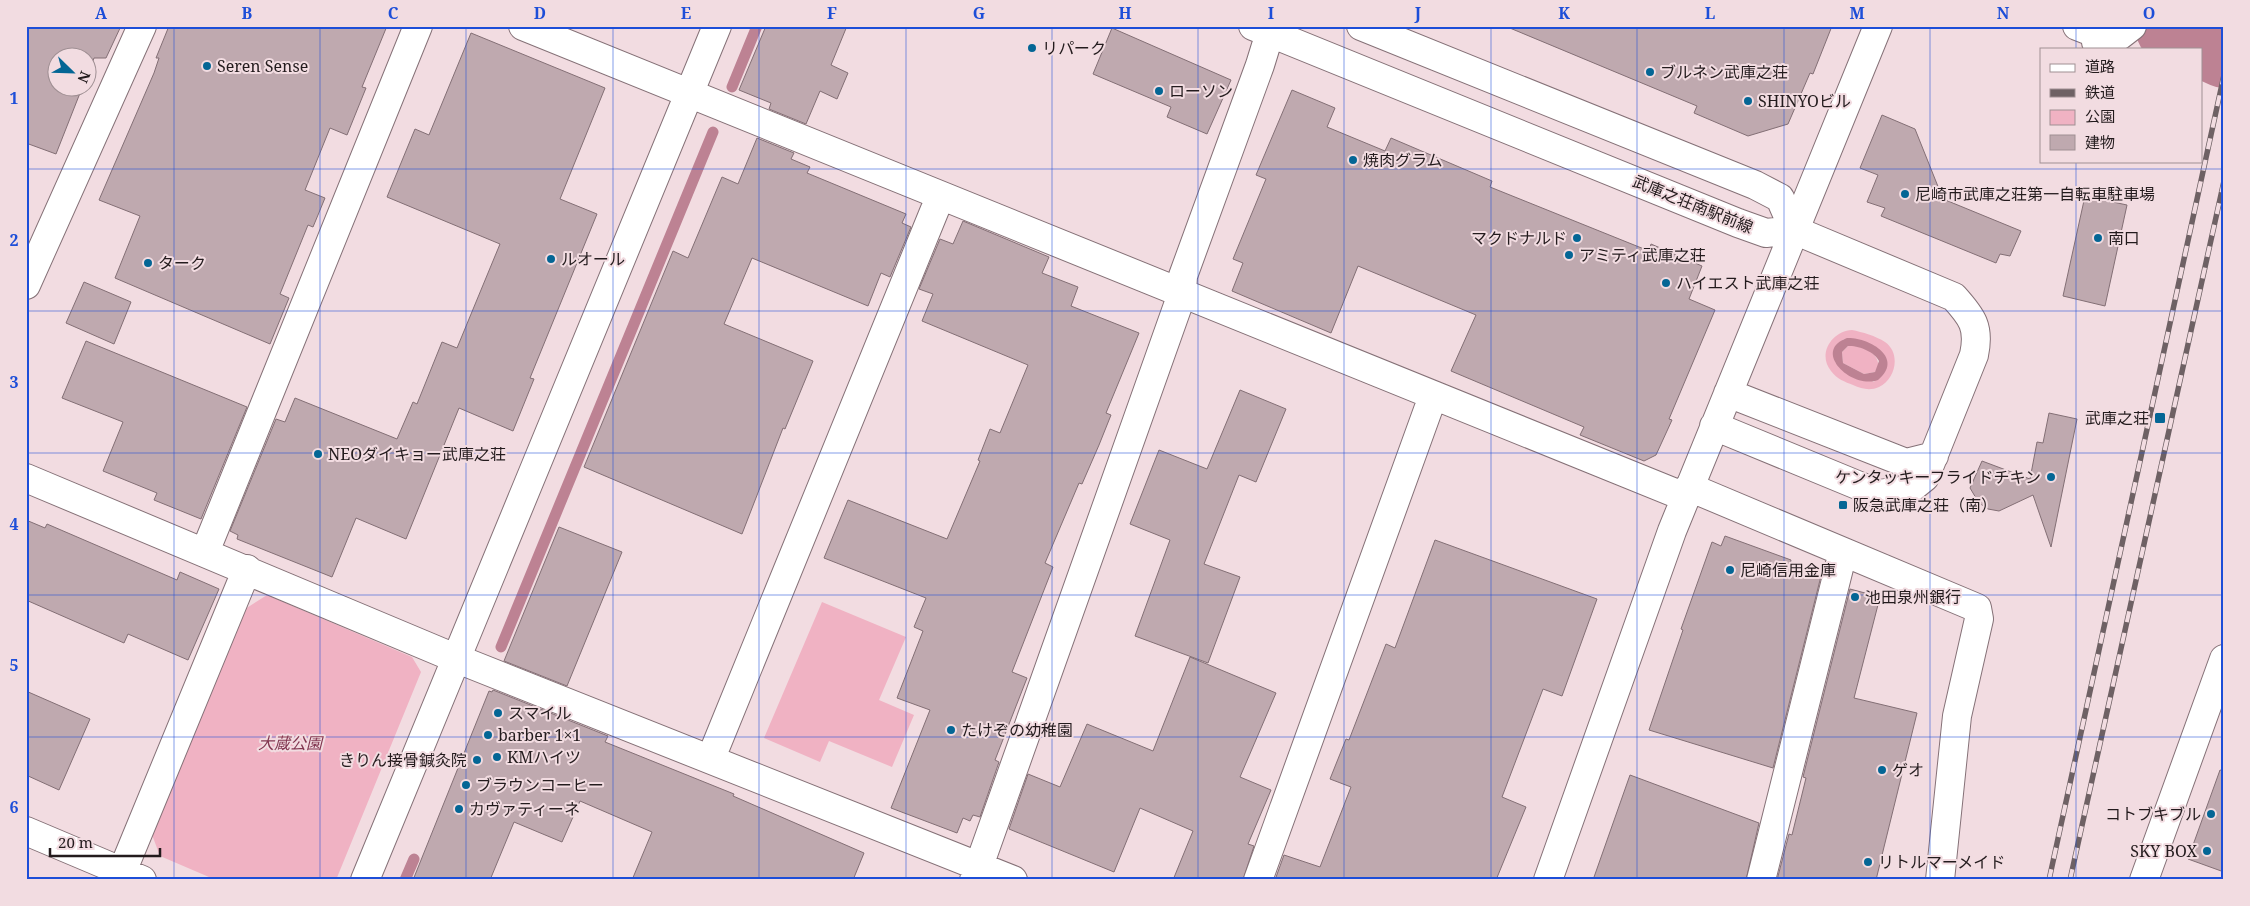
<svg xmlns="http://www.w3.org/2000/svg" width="2250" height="906" font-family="'Noto Serif','Noto Sans JP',serif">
	<rect width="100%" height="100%" fill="#f2dce1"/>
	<path fill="#f0b2c3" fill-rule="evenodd" d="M1852,330C1862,332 1876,336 1885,342C1901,353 1896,379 1879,387C1870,391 1862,389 1853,385C1845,382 1837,379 1831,371C1817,354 1832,331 1852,330ZM1844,339L1887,360L1874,382L1835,362L1837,345Z
		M1848,346C1861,344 1887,356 1875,372L1864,374L1843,363L1842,352Z
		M267,595L412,657L421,672L336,880H216L160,856L151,832L242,611Z
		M822,602L906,637L879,700L914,715L892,767L829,741L820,762L764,738Z"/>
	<path fill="#bd8293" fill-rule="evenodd" d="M1847,338C1869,337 1905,358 1878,380C1852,390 1811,351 1847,338ZM1848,346C1858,345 1875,352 1879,361L1875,372L1864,374L1843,363L1842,352Z"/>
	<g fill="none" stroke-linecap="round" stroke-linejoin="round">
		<path stroke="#bd8293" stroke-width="11" d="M732,87L757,26
			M501,647L713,132
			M405,880L414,859"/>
		<path stroke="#bd8293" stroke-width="66" d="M2169,30L2224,55"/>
	</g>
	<path fill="#bfa9af" stroke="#836f75" d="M26,26H121L106,58H94L88,74V58H58V88H82L56,154L26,143Z
		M169,26H387L362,87L366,88L347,135L330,128L305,190L325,198L313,227L308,225L280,294L289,298L270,344L115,278L140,216L99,200L154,73L159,58H156Z
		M766,26H847L831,65L848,73L837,99L820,91L806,124L769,109L771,103L739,90Z
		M1505,26H1832L1813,74L1810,73L1788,124L1748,136L1694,113L1697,106Z
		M1112,28L1231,80L1207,134L1167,117L1171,107L1093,74Z
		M471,33L605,88L560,199L597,214L530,378L534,379L513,431L459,408L406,539L356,518L332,577L237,539L238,535L230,531L276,419L285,422L295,398L397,439L413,402L417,404L442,342L457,348L500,244L387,197L415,129L429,135Z
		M1292,90L1335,108L1327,127L1385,151L1391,138L1492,181L1490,187L1649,251L1651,244L1702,266L1689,299L1715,310L1669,419L1672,420L1656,455L1644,461L1580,435L1584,427L1451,371L1476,315L1358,266L1331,333L1232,291L1243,263L1233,259L1266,179L1256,175Z
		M1882,115L1915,129L1943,199L2021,231L2010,256L2000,254L1996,263L1881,216L1885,208L1867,202L1878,175L1860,168Z
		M757,138L794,153L791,159L810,167L807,173L906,214L902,223L911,227L890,277L881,273L868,306L752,258L724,324L813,361L785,429L783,428L742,534L584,467L673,251L688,258L722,177L738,184Z
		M2085,196L2127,205L2105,306L2063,296Z
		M963,221L1049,257L1042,273L1078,287L1071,306L1139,333L1106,413L1111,415L1099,445L1082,484L1079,483L1045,563L1053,567L1012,672L1027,678L995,760L999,762L980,817L973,815L970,821L963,818L957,833L891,808L930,710L897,698L923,631L914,627L926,598L824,558L848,500L947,539L980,461L978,460L990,429L1000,433L1028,365L922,321L933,294L919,289L940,239L953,244Z
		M84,282L131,302L114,344L66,323Z
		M86,341L247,407L201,519L154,500L157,493L103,471L123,422L62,398Z
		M1240,390L1286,409L1256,482L1239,475L1204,564L1240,577L1208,663L1135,636L1170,540L1130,524L1159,450L1207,469Z
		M2049,413L2077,419L2051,547L2033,495L1999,511L1988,509L1979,503L1970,488L1982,461L2030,479L2037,442L2043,443Z
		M26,520L45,528L47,524L177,580L180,572L219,589L188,660L128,634L124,643L26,600Z
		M559,527L622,552L567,686L504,661Z
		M1725,536L1791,560L1790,565L1821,576L1773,768L1649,730L1683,630L1681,629L1712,542L1721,546Z
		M1435,540L1597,599L1562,696L1543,689L1502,797L1526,807L1496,880H1275L1284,855L1320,867L1351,787L1330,779L1346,739L1349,740L1386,644L1395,648Z
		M1850,589L1880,597L1854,698L1917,713L1884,847L1876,880H1777L1789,834L1792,835L1806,778L1803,777Z
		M1190,657L1276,693L1240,777L1271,790L1248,844L1254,846L1243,880H1173L1193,831L1140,808L1114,872L1009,829L1028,774L1060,787L1087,724L1153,751Z
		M493,690L608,736L605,742L734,794L733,796L864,853L853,880H632L652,832L580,801L562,842L514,822L490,880H413L489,691L492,692Z
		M26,691L90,719L59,790L26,775Z
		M2220,770L2224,771V872L2188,859Z
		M1630,775L1759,823L1746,880H1593Z"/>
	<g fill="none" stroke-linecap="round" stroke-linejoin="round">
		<defs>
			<path id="minor" d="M523,26L1685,497
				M1253,26L1738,223L1766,233L1794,230L1954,297C1972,317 1980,327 1974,355L1925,477L1909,490L1879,494L1714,426
				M1361,26L1755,185L1780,198L1794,230
				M2077,26L2095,33L2096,42L2119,36L2132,26
				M26,285L142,26
				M1728,393L1906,463L1934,456
				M26,478L455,658L1013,880
				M1689,487L1977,608L1979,619L1957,716L1940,880
				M205,552L418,26
				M711,758L940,197
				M26,831L142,880
				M122,872L247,569
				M365,880L717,26
				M974,880L1182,294L1183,276L1260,65L1272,26
				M1258,880L1433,396
				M1548,880L1672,531L1878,26
				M1761,880L1843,552
				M2144,880L2224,659"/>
		</defs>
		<use href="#minor" stroke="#857177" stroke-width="30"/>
		<use href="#minor" stroke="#fff" stroke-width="28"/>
		<defs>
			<path id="rail" d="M2049,880L2224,75
				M2070,880L2224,181"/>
		</defs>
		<use href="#rail" stroke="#6e6164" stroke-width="5.5"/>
		<use href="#rail" stroke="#f2dce1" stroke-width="4" stroke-dasharray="11" stroke-linecap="butt"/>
	</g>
	<path fill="none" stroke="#1d4ed8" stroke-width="1" stroke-opacity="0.55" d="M174,26V880M320,26V880M466,26V880M613,26V880M759,26V880M906,26V880M1052,26V880M1198,26V880M1344,26V880M1491,26V880M1637,26V880M1784,26V880M1930,26V880M2076,26V49M2076,161V880M26,169H2224M26,311H2224M26,453H2224M26,595H2224M26,737H2224"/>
	<g fill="#046695" stroke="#f2dce1" stroke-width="2">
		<circle cx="1032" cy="48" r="5"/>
		<circle cx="207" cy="66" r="5"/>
		<circle cx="1650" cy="72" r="5"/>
		<circle cx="1159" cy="91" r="5"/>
		<circle cx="1748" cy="101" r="5"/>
		<circle cx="1353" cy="160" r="5"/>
		<circle cx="1905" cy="194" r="5"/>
		<circle cx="1577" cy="238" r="5"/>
		<circle cx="2098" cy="238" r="5"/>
		<circle cx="1569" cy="255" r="5"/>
		<circle cx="551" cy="259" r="5"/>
		<circle cx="148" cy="263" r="5"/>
		<circle cx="1666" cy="283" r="5"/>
		<rect x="2154" y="412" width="12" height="12" rx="2.5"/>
		<circle cx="318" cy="454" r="5"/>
		<circle cx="2051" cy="477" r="5"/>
		<rect x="1838" y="500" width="10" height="10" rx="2.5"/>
		<circle cx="1730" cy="570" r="5"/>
		<circle cx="1855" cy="597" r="5"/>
		<circle cx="498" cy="713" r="5"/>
		<circle cx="951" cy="730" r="5"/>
		<circle cx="488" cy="735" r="5"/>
		<circle cx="497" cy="757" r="5"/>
		<circle cx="477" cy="760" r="5"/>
		<circle cx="1882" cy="770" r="5"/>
		<circle cx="466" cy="785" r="5"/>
		<circle cx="459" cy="809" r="5"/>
		<circle cx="2211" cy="814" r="5"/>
		<circle cx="2207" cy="851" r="5"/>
		<circle cx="1868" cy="862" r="5"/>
	</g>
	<g text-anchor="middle" stroke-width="4" stroke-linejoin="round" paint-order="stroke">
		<g font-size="16" fill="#231b1d" stroke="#f2dce1" text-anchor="start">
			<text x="1042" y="54">リパーク</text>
			<text x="217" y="72">Seren Sense</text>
			<text x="1660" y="78">ブルネン武庫之荘</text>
			<text x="1169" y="97">ローソン</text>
			<text x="1758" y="107">SHINYOビル</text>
			<text x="1363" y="166">焼肉グラム</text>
			<text x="1915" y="200">尼崎市武庫之荘第一自転車駐車場</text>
			<text x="1567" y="244" text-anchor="end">マクドナルド</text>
			<text x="2108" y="244">南口</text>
			<text x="1579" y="261">アミティ武庫之荘</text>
			<text x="561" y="265">ルオール</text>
			<text x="158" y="269">ターク</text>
			<text x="1676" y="289">ハイエスト武庫之荘</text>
			<text x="2149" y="424" text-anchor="end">武庫之荘</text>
			<text x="328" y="460">NEOダイキョー武庫之荘</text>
			<text x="2041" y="483" text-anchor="end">ケンタッキーフライドチキン</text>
			<text x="1853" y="511">阪急武庫之荘（南）</text>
			<text x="1740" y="576">尼崎信用金庫</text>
			<text x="1865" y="603">池田泉州銀行</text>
			<text x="508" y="719">スマイル</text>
			<text x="961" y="736">たけぞの幼稚園</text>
			<text x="498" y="741">barber 1×1</text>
			<text x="507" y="763">KMハイツ</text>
			<text x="467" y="766" text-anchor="end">きりん接骨鍼灸院</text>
			<text x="1892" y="776">ゲオ</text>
			<text x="476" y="791">ブラウンコーヒー</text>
			<text x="469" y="815">カヴァティーネ</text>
			<text x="2201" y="820" text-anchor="end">コトブキブル</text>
			<text x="2197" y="857" text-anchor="end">SKY BOX</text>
			<text x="1878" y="868">リトルマーメイド</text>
		</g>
		<g font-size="16" fill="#231b1d" stroke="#f2dce1">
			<text transform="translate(1693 204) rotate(22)" y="6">武庫之荘南駅前線</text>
		</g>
		<g font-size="16" font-style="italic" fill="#823751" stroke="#f2dce1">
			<text x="290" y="749">大蔵公園</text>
		</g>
	</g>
	<rect width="2250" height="906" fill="none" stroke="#f2dce1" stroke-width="55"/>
	<rect x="2040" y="48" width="162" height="115" fill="#f2dce1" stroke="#9f8f93"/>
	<rect x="2050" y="64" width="25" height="8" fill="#ffffff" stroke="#9f8f93"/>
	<text x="2085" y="72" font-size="15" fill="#231b1d">道路</text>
	<rect x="2050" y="89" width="25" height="8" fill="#6e6164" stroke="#9f8f93"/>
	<text x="2085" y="98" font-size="15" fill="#231b1d">鉄道</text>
	<rect x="2050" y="110" width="25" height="15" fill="#f0b2c3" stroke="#9f8f93"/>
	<text x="2085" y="122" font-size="15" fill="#231b1d">公園</text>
	<rect x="2050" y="135" width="25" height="15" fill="#bfa9af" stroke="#9f8f93"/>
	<text x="2085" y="148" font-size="15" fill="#231b1d">建物</text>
	<g transform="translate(72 72) rotate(113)"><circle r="24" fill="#f2dce1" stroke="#9f8f93"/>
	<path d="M0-4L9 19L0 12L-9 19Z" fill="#046695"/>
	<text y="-8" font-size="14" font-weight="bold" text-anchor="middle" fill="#231b1d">N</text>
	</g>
	<path d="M50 848v8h110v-8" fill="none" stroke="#231b1d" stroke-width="2.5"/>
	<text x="58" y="848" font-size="15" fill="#231b1d" stroke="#f2dce1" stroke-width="4" paint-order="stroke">20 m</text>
	<rect x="28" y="28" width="2194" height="850" fill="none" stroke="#1d4ed8" stroke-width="2"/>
	<g font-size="16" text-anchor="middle" font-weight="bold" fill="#1d4ed8">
		<text x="101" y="19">A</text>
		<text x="247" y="19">B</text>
		<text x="393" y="19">C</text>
		<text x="540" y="19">D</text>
		<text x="686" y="19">E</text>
		<text x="832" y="19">F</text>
		<text x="979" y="19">G</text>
		<text x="1125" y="19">H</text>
		<text x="1271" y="19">I</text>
		<text x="1418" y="19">J</text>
		<text x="1564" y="19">K</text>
		<text x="1710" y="19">L</text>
		<text x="1857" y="19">M</text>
		<text x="2003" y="19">N</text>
		<text x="2149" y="19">O</text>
		<text x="14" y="104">1</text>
		<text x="14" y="246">2</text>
		<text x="14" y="388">3</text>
		<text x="14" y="530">4</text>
		<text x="14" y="671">5</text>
		<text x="14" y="813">6</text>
	</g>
</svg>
